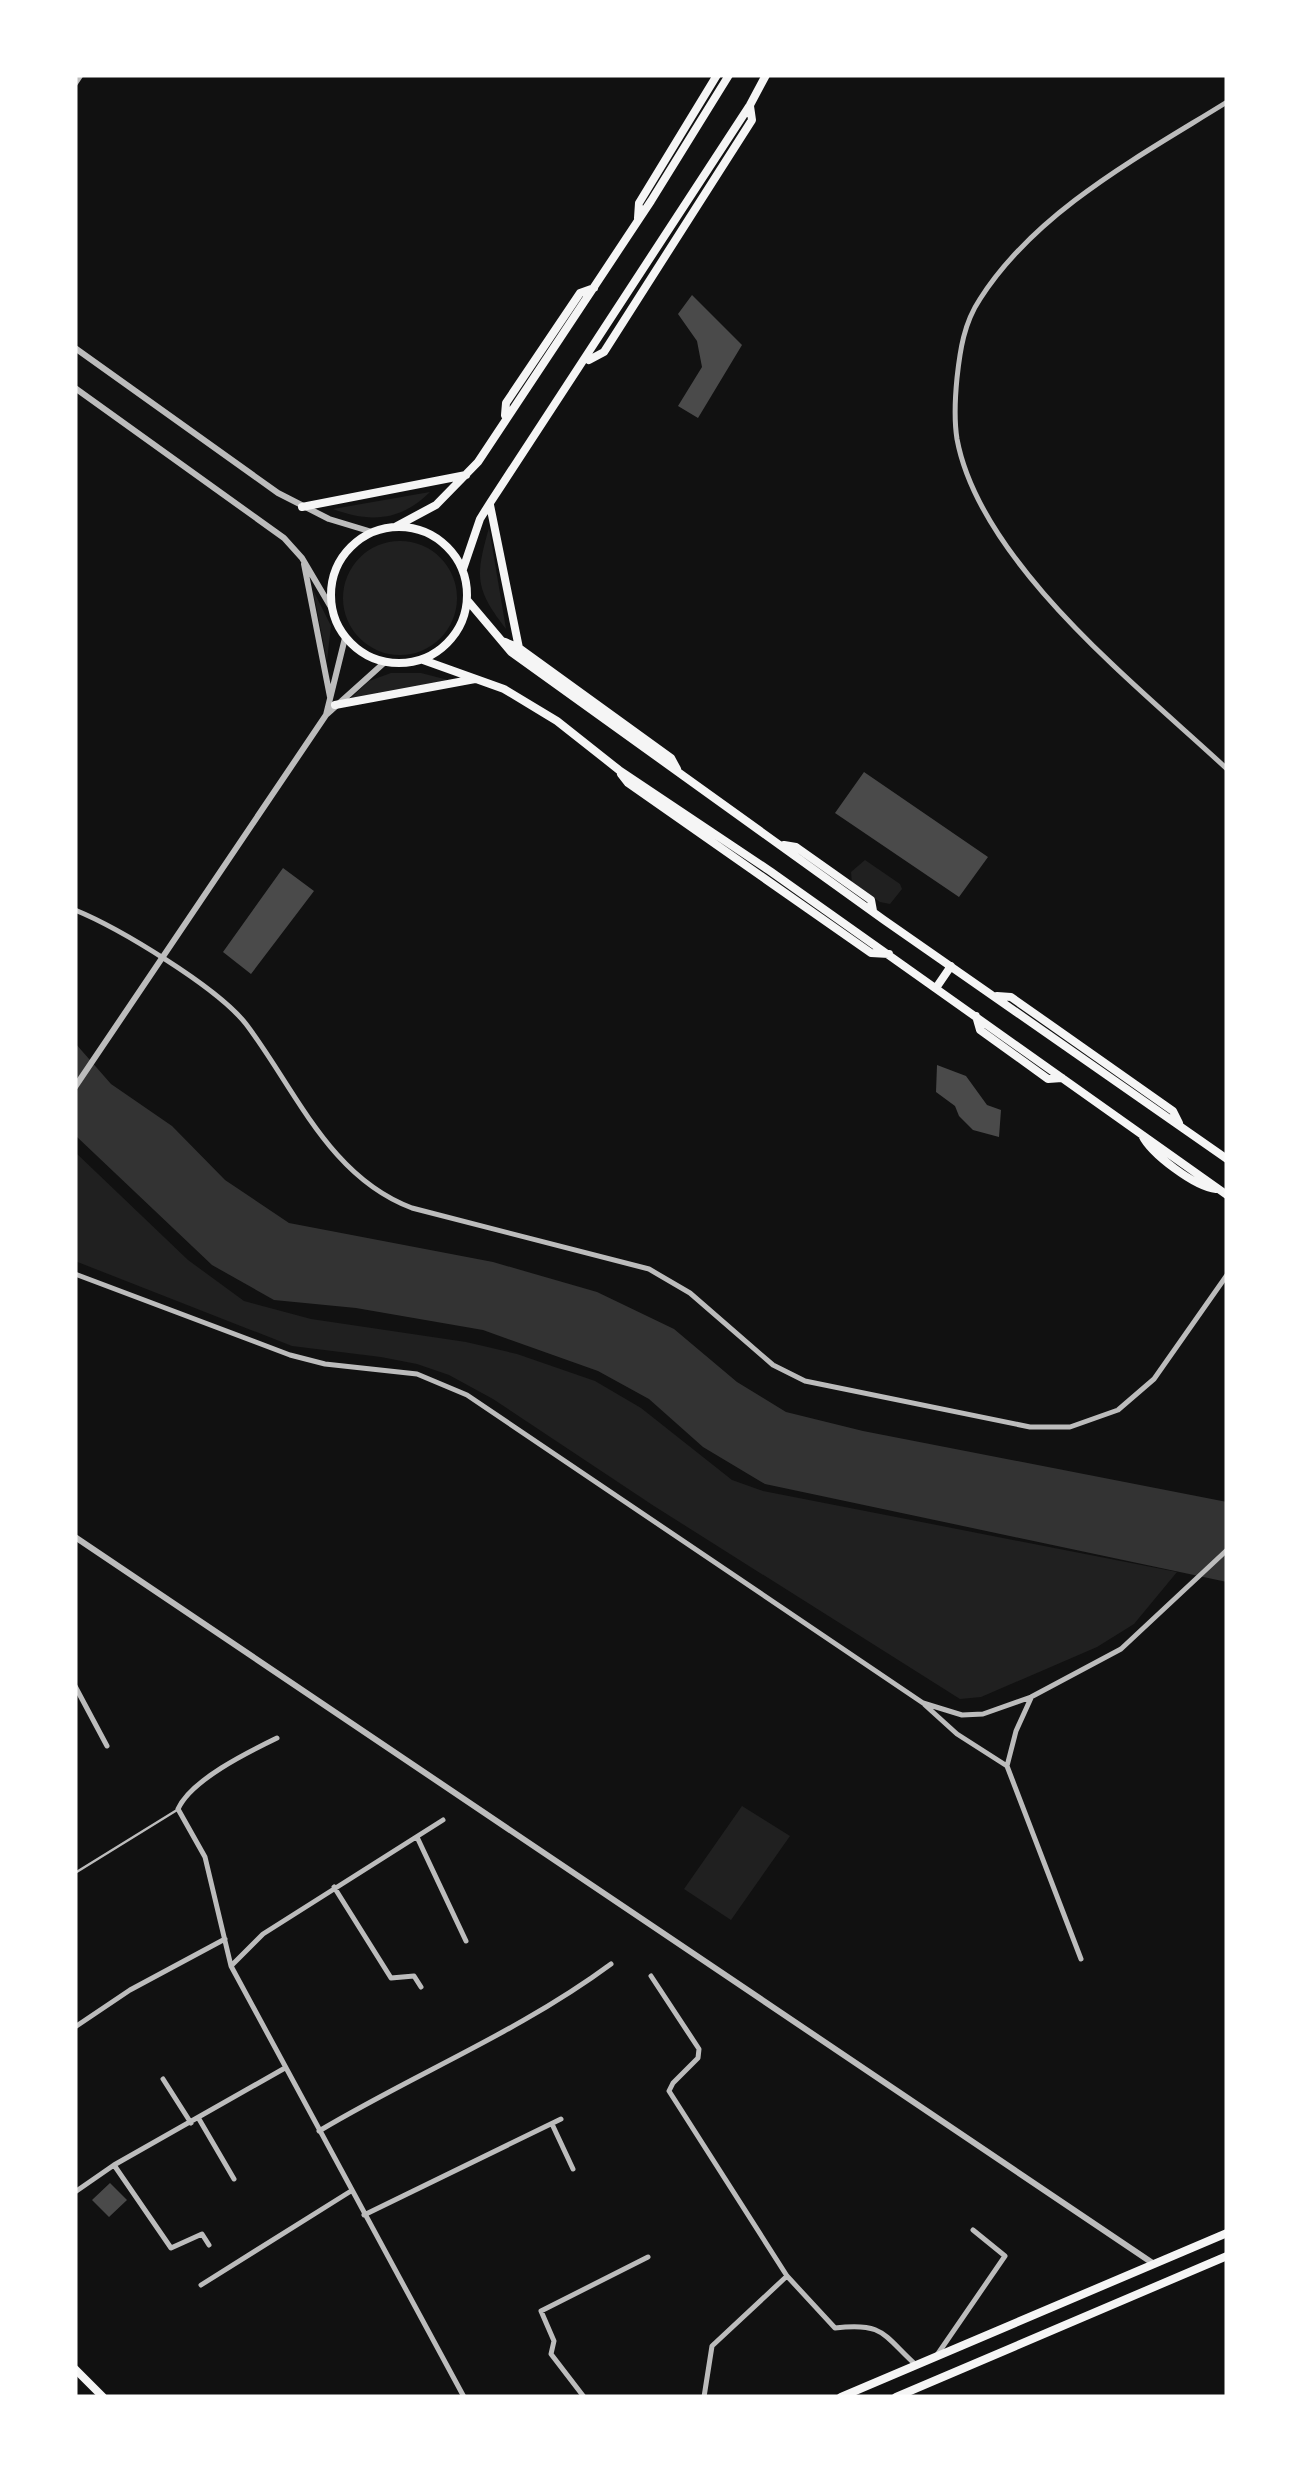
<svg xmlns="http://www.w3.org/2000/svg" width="1302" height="2472" font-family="'Roboto Condensed',sans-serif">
	<rect width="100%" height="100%" fill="#111"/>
	<path fill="#202020" d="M430,492C401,521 370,523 333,509Z
		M489,528L506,629C475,589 475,577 489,528Z
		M343 598a57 57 0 1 1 114 0a57 57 0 1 1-114 0Z
		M313,590L331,626L327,661Z
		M391,673H421L448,680L351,698L369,681Z
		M865,860L900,884L902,889L890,904L880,902L852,883L851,872Z
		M75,1152L188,1260L244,1301L311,1319L466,1342L517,1354L595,1381L641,1408L732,1480L763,1491L1177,1572L1134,1624L1097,1647L981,1697L960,1699L654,1506L493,1399L449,1375L417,1364L381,1357L292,1346L75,1261Z
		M742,1806L790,1836L731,1920L684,1889Z"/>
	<path fill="#333" d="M75,1043L111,1084L172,1126L225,1180L289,1223L493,1262L597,1292L674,1329L737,1382L786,1412L863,1431L1227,1502V1582L765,1484L703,1447L649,1399L598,1371L483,1330L356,1308L274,1300L212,1265L76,1136Z"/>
	<path fill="#4a4a4a" d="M692,295L742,345L698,418L678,406L702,367L697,341L678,314Z
		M864,772L988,857L959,897L835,813Z
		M283,868L314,891L251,974L223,952Z
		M937,1065L966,1076L987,1105L1001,1110L999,1137L973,1130L959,1116L955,1106L936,1092Z
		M110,2183L127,2200L109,2217L92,2200Z"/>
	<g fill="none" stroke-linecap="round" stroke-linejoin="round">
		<path stroke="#bcbcbc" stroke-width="2.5" d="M75,1873L177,1810"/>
		<path stroke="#bcbcbc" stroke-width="5" d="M75,84L81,75
			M1227,102C1140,156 1036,211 980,299C964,323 960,350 957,378C955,398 954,420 957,439C980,563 1138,686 1227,769
			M75,910C119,928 217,987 246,1024C296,1090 329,1177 412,1208L649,1269L690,1293L773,1365L805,1381L1030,1427H1070L1118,1410L1154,1379L1227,1275
			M75,1274L290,1355L325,1364L417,1374L467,1395L923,1703L962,1715L983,1714L1031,1697L1121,1649L1227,1550
			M75,1686L107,1746
			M925,1705L957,1734L1007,1766L1081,1959
			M277,1738C248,1752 191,1780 178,1809L205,1857L231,1966L464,2397
			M1007,1766L1016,1731L1031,1698
			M417,1837L466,1941
			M334,1887L391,1978L414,1976L421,1987
			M232,1965L263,1934L443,1820
			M651,1976L699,2049L698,2058L673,2083L669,2091L787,2276L835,2328C884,2322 883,2335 916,2365
			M75,2027L130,1990L225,1939
			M163,2079L191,2123
			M199,2119L234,2179
			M552,2124L573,2169
			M319,2131C416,2073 519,2032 611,1964
			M114,2165L171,2248L202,2234L209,2245
			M75,2192L114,2165L285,2068
			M364,2215L561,2119
			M201,2285L351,2191
			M937,2355L1005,2256L973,2230
			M584,2397L551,2354L554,2341L541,2311L648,2257
			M704,2397L712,2346L787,2276"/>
		<path stroke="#bcbcbc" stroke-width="6" d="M75,348L278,493L329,519L372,532
			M75,388L284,538L302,558L332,609
			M304,564L330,697
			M326,715L345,638
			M75,1087L326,715L385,662
			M75,1537L1154,2264"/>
		<path stroke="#f5f5f5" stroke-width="8" d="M75,2369L103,2397
			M841,2397L1227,2233
			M896,2397L1227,2256"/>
		<path stroke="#f5f5f5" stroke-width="8" d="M638,218L639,203L717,75
			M589,360L604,352L752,120L750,106
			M505,415L506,403L580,293L594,288
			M490,505L519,648
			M302,507L466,475
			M331 595a68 68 0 1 1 136 0a68 68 0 1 1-136 0Z
			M395,527L436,505L478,462L651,201L729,75
			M463,569L480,519L490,503L750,105L766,75
			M468,601L511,652L884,920L1227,1159
			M505,642L519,648L671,758L677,769
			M423,660L504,689L557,721L619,770L770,871L1227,1195
			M335,705L475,679
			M621,774L628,783L871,953L889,954
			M784,845L796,847L871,900L873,911
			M936,988L951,966
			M997,996L1011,997L1173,1111L1179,1123
			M976,1016L980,1030L1048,1079L1062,1078
			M1142,1135C1151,1154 1195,1187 1216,1189"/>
	</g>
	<rect width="1302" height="2472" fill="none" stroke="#ffffff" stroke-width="155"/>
</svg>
